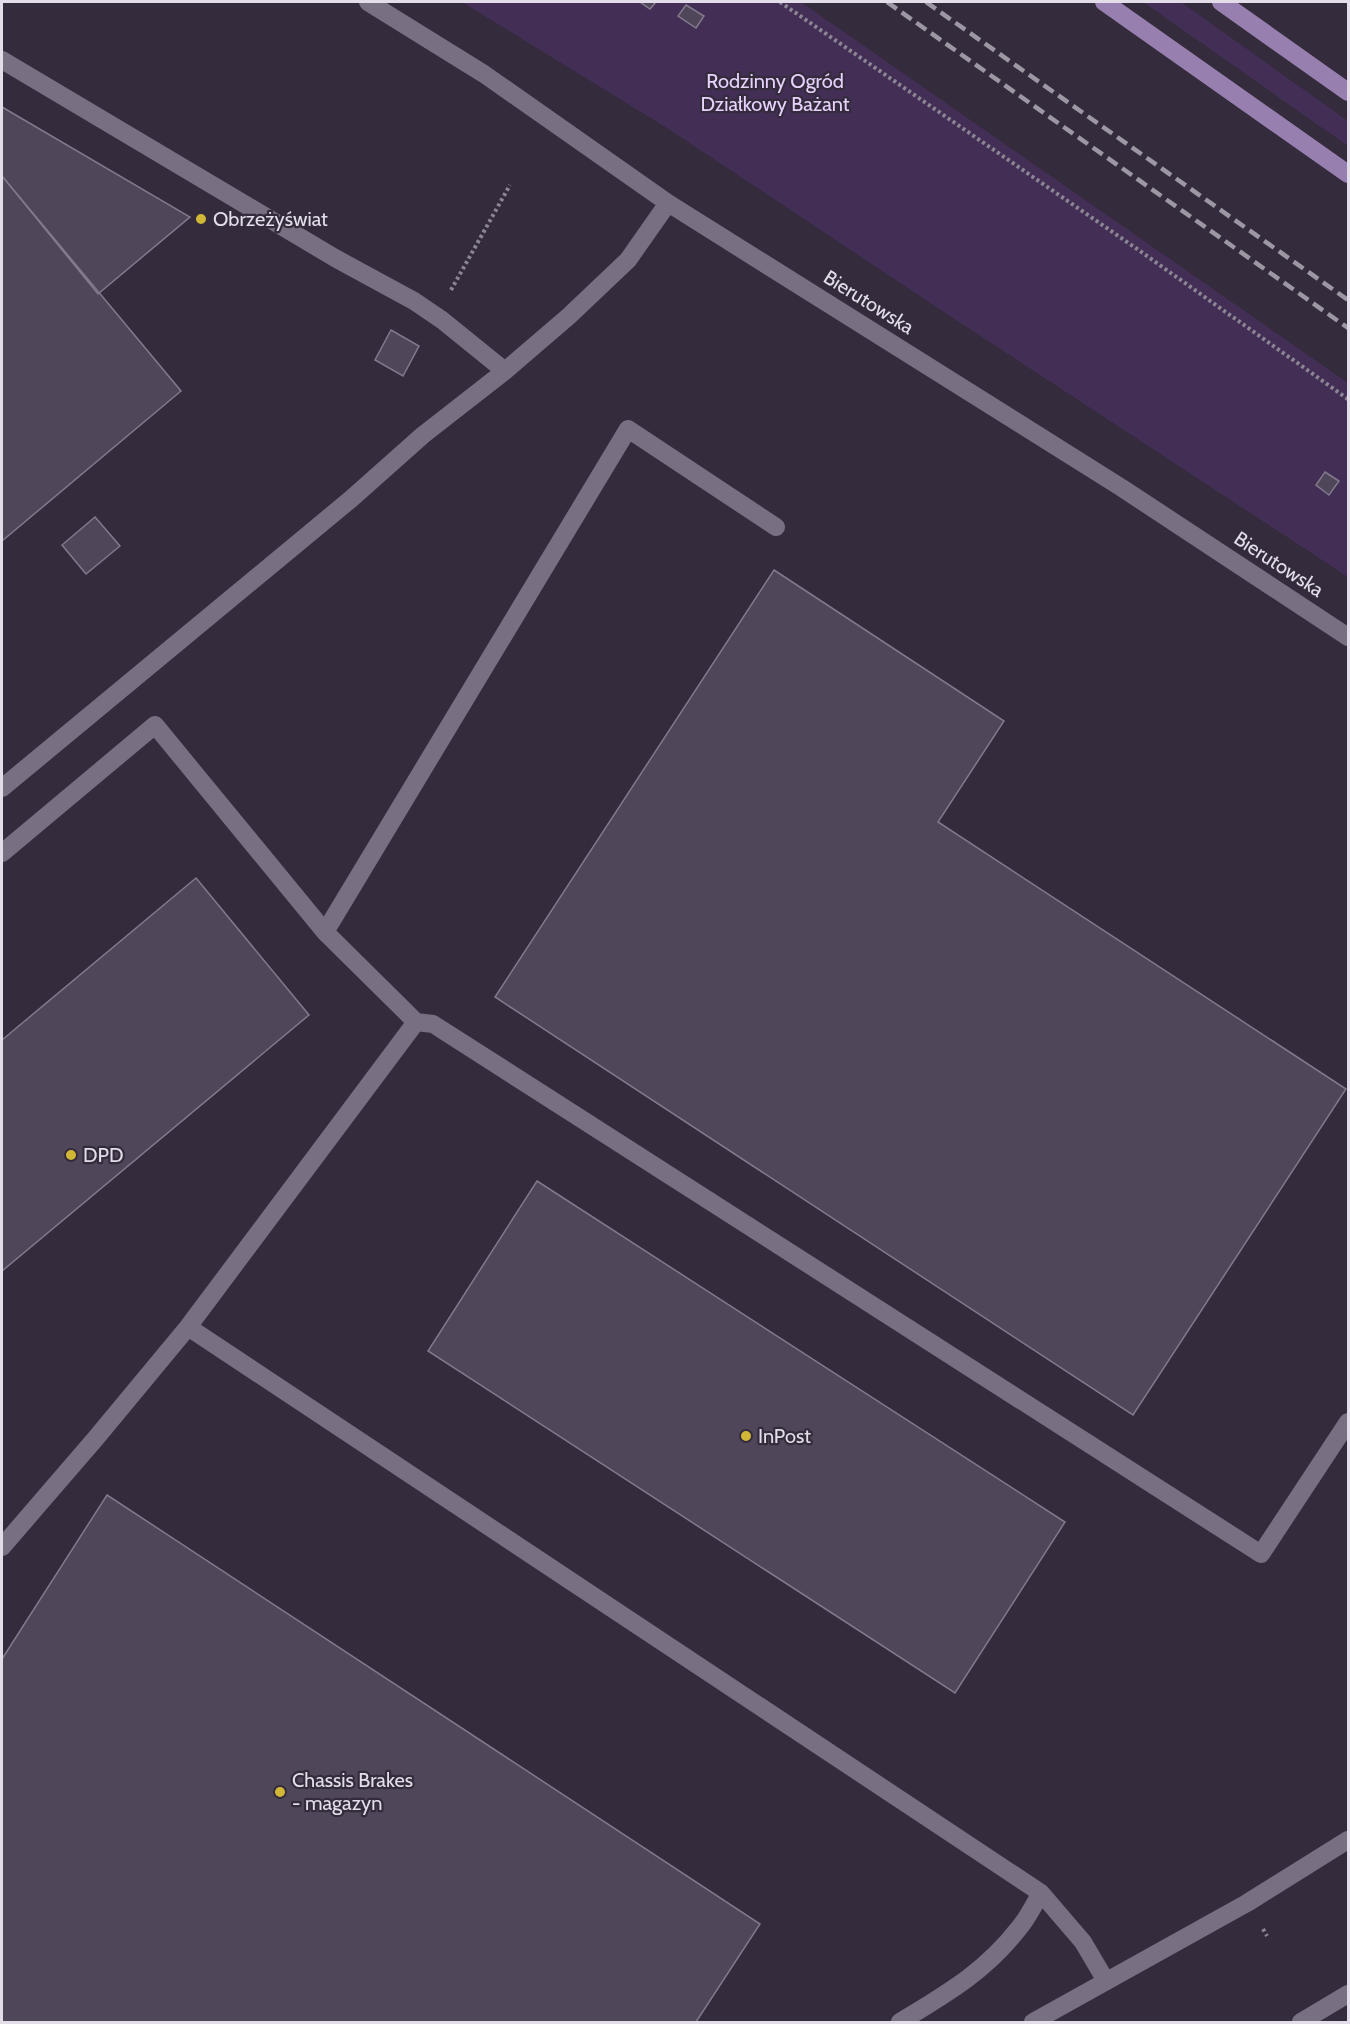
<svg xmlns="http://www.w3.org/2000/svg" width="1350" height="2024" font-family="Cabin,sans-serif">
	<rect width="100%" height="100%" fill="#342b3c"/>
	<path fill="#432f56" d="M462,2H801L1348,383V577L953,318L667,128Z
		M1143,2H1181L1348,121V146Z"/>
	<path fill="#4f4759" stroke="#83798d" stroke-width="1.5" d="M640,2H656L650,9Z
		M686,5L704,16L696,28L678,16Z
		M2,107L190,217L98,294L2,176Z
		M2,176L181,391L2,541Z
		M391,330L419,346L403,376L375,360Z
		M1325,472L1339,481L1329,495L1316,485Z
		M95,517L120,546L86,574L62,545Z
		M774,570L1004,721L938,822L1346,1089L1133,1415L495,997Z
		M196,878L309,1015L2,1271V1040Z
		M537,1181L1065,1522L955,1693L428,1351Z
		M107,1495L760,1924L696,2022H2V1659Z"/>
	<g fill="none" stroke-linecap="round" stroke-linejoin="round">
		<path stroke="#8c8593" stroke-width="4" stroke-dasharray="3 3" stroke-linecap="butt" d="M780,2L1140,251L1348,399
			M451,290L510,185
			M1263,1929L1267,1936"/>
		<path stroke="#786f82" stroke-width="18" d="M368,2L484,74L668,203L1122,488L1348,637
			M2,60L335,258L414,301L442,320L505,371
			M2,788L351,499L423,435L505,371L569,316L628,260L668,203
			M2,853L155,725L325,932L416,1022L188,1327
			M325,932L628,429L776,527
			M416,1022L433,1024L1261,1554L1348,1422
			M2,1547L96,1438L188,1327L1041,1893C1034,1904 1028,1918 1019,1928C985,1972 946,1994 900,2022
			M1041,1893L1083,1942L1106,1981
			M1033,2022L1247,1903L1348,1840
			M1301,2022L1348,1994"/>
		<path stroke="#977faf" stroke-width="18" d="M1104,2L1348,174
			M1221,2L1348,92"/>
		<path stroke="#9d97a4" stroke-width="4.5" stroke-dasharray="12 6" stroke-linecap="butt" d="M887,2L1348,328
			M926,2L1348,300"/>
	</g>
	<g fill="#d1b736" stroke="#342b3c" stroke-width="2">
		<circle cx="201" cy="219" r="6"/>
		<circle cx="71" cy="1155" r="6"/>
		<circle cx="746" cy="1436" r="6"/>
		<circle cx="280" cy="1792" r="6"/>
	</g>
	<g text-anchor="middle" stroke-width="4.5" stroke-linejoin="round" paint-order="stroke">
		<g font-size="20" fill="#e7d2fd" stroke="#342b3c">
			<text x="775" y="88">Rodzinny Ogród<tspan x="775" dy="23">Działkowy Bażant</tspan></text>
		</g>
		<g font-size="20" fill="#e2dde8" stroke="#342b3c" text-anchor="start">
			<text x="213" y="226">Obrzeżyświat</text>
			<text x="83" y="1162">DPD</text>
			<text x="758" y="1443">InPost</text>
			<text x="292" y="1787">Chassis Brakes<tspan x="292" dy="23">- magazyn</tspan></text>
		</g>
		<g font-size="20" fill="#e2dde8" stroke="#342b3c">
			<text transform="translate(869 302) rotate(32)" y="7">Bierutowska</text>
			<text transform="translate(1279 564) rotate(33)" y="7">Bierutowska</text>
		</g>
	</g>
	<rect width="1350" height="2024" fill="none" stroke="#e2dde8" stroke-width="6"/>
</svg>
